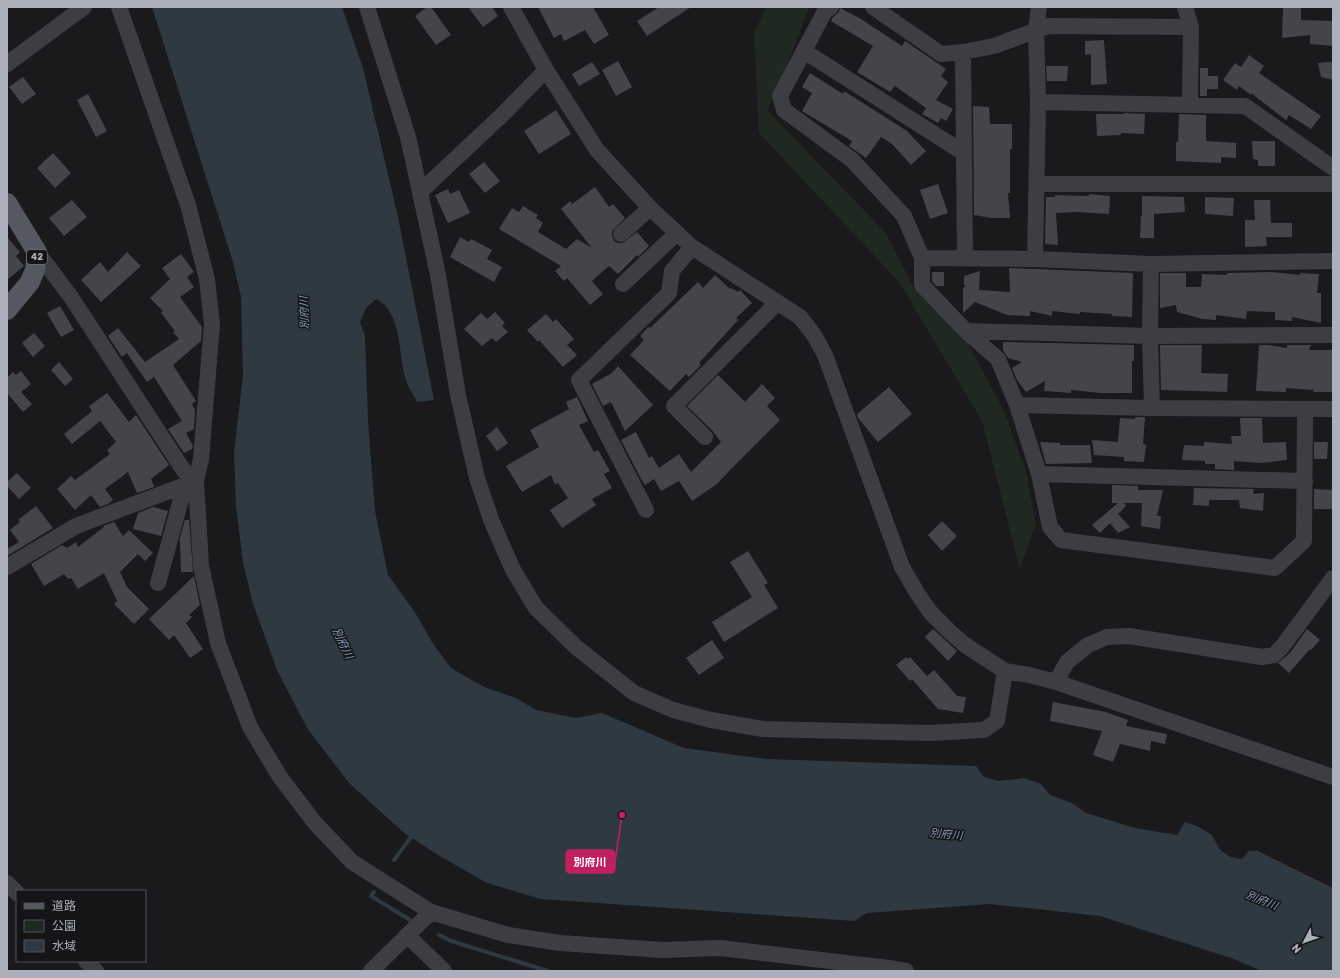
<svg xmlns="http://www.w3.org/2000/svg" width="1340" height="978" font-family="Rubik,'Noto Sans JP',sans-serif">
	<rect width="100%" height="100%" fill="#1a1a1d"/>
	<path fill="#1f2821" d="M766,7H809L784,74L767,110L886,233L913,286L967,341L1005,413L1026,472L1036,524L1020,569L982,421L899,282L759,133L754,33Z"/>
	<path fill="#2e3942" d="M152,7H342L363,68L398,217L434,400L417,402C414,395 409,389 407,383C397,357 404,313 376,299L366,308L360,322L365,336L368,422L375,511L388,575L416,614L432,642L451,668L484,687L516,698L536,710L576,718L602,713L684,748L766,759L976,766L984,777L998,781L1024,778L1041,784L1050,795L1072,803L1086,813L1135,828L1177,835L1185,822L1197,826L1212,835L1220,850L1230,857L1242,859L1249,851H1258L1333,888V971H1262L1234,959L1100,916L990,904L867,913L854,921L541,899L487,883L438,855L403,832L349,783L307,728L277,670L253,604L243,563L236,506L234,453L243,375L241,297L233,262Z"/>
	<g fill="none" stroke-linecap="round" stroke-linejoin="round">
		<path stroke="#2e3942" stroke-width="4" d="M394,860L414,833
			M374,892L371,896L415,923
			M439,935L451,941L548,971"/>
	</g>
	<path fill="#44454a" d="M427,7H431L451,35L436,45L415,16Z
		M468,7H492L498,16L483,27Z
		M538,7H593L609,35L594,44L585,30L564,41L561,34L554,38Z
		M659,7H691L647,36L637,21Z
		M1283,7H1301V20L1333,21V46L1310,44V35L1282,38Z
		M840,8L861,19L902,46L905,41L946,69L941,76L948,82L936,100L953,109L946,121L941,118L938,123L922,114L926,108L895,86L890,92L857,72L873,46L831,21L833,17L839,12Z
		M1104,40L1107,84L1091,85V54L1085,55V41Z
		M1249,55L1264,66L1259,73L1321,116L1311,129L1289,115L1286,120L1251,93V95L1239,86L1237,90L1223,80L1235,63L1241,67Z
		M618,61L632,87L616,96L602,70Z
		M592,62L600,74L579,86L572,74Z
		M1333,62V80L1321,77L1318,63Z
		M1046,66H1068L1067,81H1047Z
		M1200,68H1208V76H1218V89H1207V96H1200Z
		M810,73L843,94L844,91L907,131L926,151L911,165L892,144L881,137L866,158L849,146L852,141L802,111L812,93L802,87Z
		M23,77L36,94L22,104L9,87Z
		M88,94L107,131L96,137L77,100Z
		M973,106L989,107L990,124H1012V149H1010V193H1008L1010,218H992L974,215Z
		M556,110L571,134L539,154L524,131Z
		M1124,113L1145,114L1144,134L1121,133V135L1097,136L1096,114H1124Z
		M1179,114L1206,115V141L1236,143V158L1221,157V163L1176,161V142H1178Z
		M1252,141H1275V166H1258V160L1253,159Z
		M53,153L71,173L55,188L37,168Z
		M484,162L500,181L485,193L469,174Z
		M938,184L948,213L930,219L920,190Z
		M595,187L609,207L613,204L625,218L612,231V236L614,241L618,243H623L637,232L649,246L638,257L637,255L618,274L609,266L592,281L603,294L590,305L567,278L564,281L555,271L561,266L499,229L512,208L519,212L523,206L538,215L536,218L543,223L538,232L566,249L577,239L592,248L561,209L570,201L572,204Z
		M448,189L450,194L459,190L470,213L448,223L435,195Z
		M1089,194L1110,196L1109,214L1076,212L1056,213L1058,245L1045,244L1046,197H1055V202V195L1089,196Z
		M1142,196L1184,197L1185,212L1154,214V238H1140L1141,216H1142Z
		M1205,197L1234,198L1233,216L1205,214Z
		M72,200L87,217L64,236L49,218Z
		M1254,200H1270L1271,223H1292V237H1266L1267,246L1245,247V220H1255Z
		M7,237L20,252L16,256L24,266L7,280Z
		M460,237L469,242L471,239L492,250L487,259L502,267L494,282L450,257Z
		M127,252L141,266L101,302L81,280L100,262L108,272Z
		M181,254L194,272L187,277L194,287L180,297L202,327L201,341L173,365L196,401L192,404L195,410L194,429L186,433L193,446L192,449L184,453L168,429L182,421L154,377L147,382L127,353L122,357L108,336L118,328L145,362L179,339L173,332L175,331L161,313L163,311L150,298L170,279L162,268Z
		M1009,268L1133,273L1132,317L1112,316V314L1080,312V314L1052,311V316L1030,311V316L1007,315L975,302L963,313V288L966,285H964V276L980,271L979,290L1010,292Z
		M932,272H944V286H936L932,281Z
		M1272,272L1300,275V273L1319,274L1317,293H1321V323L1292,317V321L1275,320V312L1247,311L1246,319L1216,315V320L1203,319L1177,312L1176,305L1160,308V273H1186V287H1201L1202,274L1227,275V273Z
		M715,275L730,289L731,288L738,292L740,290L752,303L736,318L738,320L699,363L701,365L689,377L686,374L670,391L630,355L644,340L640,336L648,327L650,328L698,282L703,288Z
		M60,306L74,330L61,337L47,313Z
		M495,312L505,323L502,326L508,332L496,342L492,338L482,346L464,329L481,313L487,319Z
		M546,314L553,322L556,319L574,339L567,345L577,355L563,367L539,340L538,342L527,330Z
		M34,333L45,346L33,357L22,343Z
		M1003,342L1134,345V361H1132V393H1101L1071,390V393L1044,391L1045,381L1026,392L1017,380L1012,368L1022,362L1008,358L1003,350Z
		M1160,345H1202L1201,373L1228,374L1227,392L1161,390Z
		M1259,345H1269L1287,348V345H1311L1309,350H1333L1332,392H1313L1314,390L1286,388V392L1256,391Z
		M59,362L73,379L65,386L51,370Z
		M618,366L653,405L625,431L611,402L603,406L592,384L612,373Z
		M21,371L31,384L21,392L32,404L23,412L7,393V378L13,372L16,375Z
		M718,375L745,402L762,384L775,398L767,406L780,420L731,469L717,484L692,501L679,481L661,491L654,479L645,485L641,479L621,440L636,432L649,458L652,456L659,468L679,454L691,472L721,442L712,430L687,406Z
		M889,387L912,414L878,442L858,418L857,414Z
		M107,393L129,422L136,415L169,465L151,479L154,487L137,493L128,472L105,489L113,500L108,504L100,507L91,495L75,510L57,489L71,476L75,480L110,454L107,450L116,442L100,421L72,444L64,434L92,411L89,406Z
		M577,397L588,421L579,425L594,452L598,450L610,471L604,474L612,488L592,499L596,505L562,528L550,510L568,498L558,483L555,484L551,475L522,492L506,466L539,447L530,430L569,409L566,402Z
		M1135,417H1145L1143,444L1146,445L1144,462L1124,461V457L1094,455L1092,440L1118,442L1120,418L1135,419Z
		M1240,418H1262L1263,443L1286,442L1287,460L1261,463L1234,461V470L1215,469V464H1205V461L1182,460L1184,445L1204,446V442L1232,444L1231,436H1241Z
		M497,427L508,443L497,451L486,436Z
		M1040,442L1060,443V445H1090L1092,463L1046,464Z
		M1314,442H1328L1327,459H1314Z
		M17,473L31,488L19,499L7,486V482Z
		M1112,485L1138,486V490H1163L1157,516H1161L1160,529L1141,526L1142,503H1124L1126,506L1118,514L1130,527L1118,533L1110,523L1100,533L1092,525L1118,503H1112Z
		M1194,488L1254,489L1253,494L1264,493L1263,511L1240,508L1239,500H1209V506L1193,505Z
		M1314,489L1333,490V509H1314Z
		M36,506L53,528L7,556V549L19,542L10,530L20,522L18,520Z
		M153,507L168,511L161,536L133,529L138,513Z
		M185,520H189L193,572H181L180,541H179Z
		M942,521L957,536L942,551L928,535Z
		M114,522L123,536L129,530L153,553L145,561L138,554L120,572L127,587L149,609L134,624L114,604L117,601L104,573L78,589L71,578L68,579L64,574L44,586L31,564L62,545L67,548L76,542L78,547L104,527L103,526Z
		M748,551L768,583L764,585L778,608L724,642L712,622L752,597L730,562Z
		M194,576L200,605L189,615L192,617L186,623L203,649L190,658L174,635L169,640L149,619Z
		M933,629L957,651L948,661L925,637Z
		M1307,629L1320,640L1311,650L1310,649L1289,673L1278,663L1290,653Z
		M712,640L724,658L699,675L686,658Z
		M906,657L908,659L910,657L927,676L934,670L957,696L966,697L963,713L938,709L912,679L910,681L896,665Z
		M1053,702L1106,712L1128,720L1126,726L1167,734L1165,744L1151,741L1150,751L1120,744L1113,762L1093,755L1102,731L1050,721Z"/>
	<g fill="none" stroke-linecap="round" stroke-linejoin="round">
		<path stroke="#3d3d44" stroke-width="16" d="M119,7L188,205L207,279L212,324L201,459L196,481L201,566L218,643L250,727L280,777L315,823L352,862L431,912L508,935L560,943L663,950L720,948L889,968L906,971
			M367,7L408,137L438,275L458,395L477,478L492,522L513,570L536,608L576,647L634,693L673,710L711,720L763,729L930,733L984,730L997,721L1005,671
			M511,7L546,70L597,150L650,208L692,247L800,317L814,335L825,355L902,567L917,593L931,613L949,631L965,645L1005,671L1029,675L1056,682L1333,777
			M831,7L825,11L780,96L784,110L852,160L904,216L922,258V285L966,331L998,359L1017,405L1039,474L1050,527L1061,540L1275,568L1304,541L1305,409
			M873,7L941,54L963,52L994,46L1048,26L1191,27
			M1185,7L1191,27L1190,104
			M804,51L964,153
			M963,52L965,258
			M7,64L84,7
			M1038,102L1245,106L1333,168
			M1037,184H1333
			M420,192L501,116L546,70
			M621,234L650,208
			M37,252L71,297L184,471L196,481
			M922,258L1035,259L1151,264L1333,261
			M1035,259L1038,102L1036,31L1039,7
			M1151,264L1150,336L1152,408
			M623,284L677,233
			M966,331L1150,336L1333,335
			M1017,405L1152,408L1333,409
			M705,437L674,406L777,303
			M1039,474L1305,481
			M646,510L579,380L669,293L672,271L692,247
			M7,567L76,526L196,481
			M158,583L185,485
			M1056,682L1067,662L1088,645L1107,637L1129,636L1262,657L1274,655L1282,647L1333,578
			M7,883L17,893
			M407,935L444,971
			M86,961L96,971
			M371,971L431,912"/>
		<path stroke="#565861" stroke-width="20" d="M7,203L37,252L35,270L30,282L7,310"/>
	</g>
	<g text-anchor="middle" stroke-width="3" stroke-linejoin="round" paint-order="stroke">
		<rect fill="#151518" stroke="#7f828c" stroke-width="1" x="27" y="250" width="20" height="14" rx="3"/>
		<g font-size="9" font-weight="bold" fill="#acb0bd">
			<text x="37" y="260">42</text>
		</g>
		<g font-size="11" font-style="italic" fill="#809dba" stroke="#151518">
			<text transform="translate(304 313) rotate(-92)" y="4">別府川</text>
			<text transform="translate(343 643) rotate(64)" y="4">別府川</text>
			<text transform="translate(946 834) rotate(5)" y="4">別府川</text>
			<text transform="translate(1262 900) rotate(22)" y="4">別府川</text>
		</g>
	</g>
	<path fill="none" stroke="#c12060" stroke-width="1.5" d="M622 815L615 862"/>
	<circle fill="#c12060" stroke="#151518" stroke-width="1.5" cx="622" cy="815" r="4"/>
	<rect fill="#c12060" stroke="#c12060" stroke-width="1.5" x="566" y="850" width="49" height="23" rx="4"/>
	<g font-size="11" text-anchor="middle" font-weight="bold" fill="#fff">
		<text x="590" y="866">別府川</text>
	</g>
	<rect width="1340" height="978" fill="none" stroke="#acb0bd" stroke-width="16"/>
	<rect x="16" y="890" width="130" height="72" fill="#151518" stroke="#51535a"/>
	<rect x="24" y="903" width="20" height="6" fill="#565861" stroke="#51535a"/>
	<text x="52" y="910" font-size="12" fill="#acb0bd">道路</text>
	<rect x="24" y="920" width="20" height="12" fill="#1f2821" stroke="#51535a"/>
	<text x="52" y="930" font-size="12" fill="#acb0bd">公園</text>
	<rect x="24" y="940" width="20" height="12" fill="#2e3942" stroke="#51535a"/>
	<text x="52" y="950" font-size="12" fill="#acb0bd">水域</text>
	<g transform="translate(1304 942) rotate(229)" stroke="#151518" stroke-width="3" paint-order="stroke">
	<path d="M0-3L7 15L0 10L-7 15Z" fill="#acb0bd"/>
	<text y="-6" font-size="11" font-weight="bold" text-anchor="middle" fill="#acb0bd">N</text>
	</g>
</svg>
